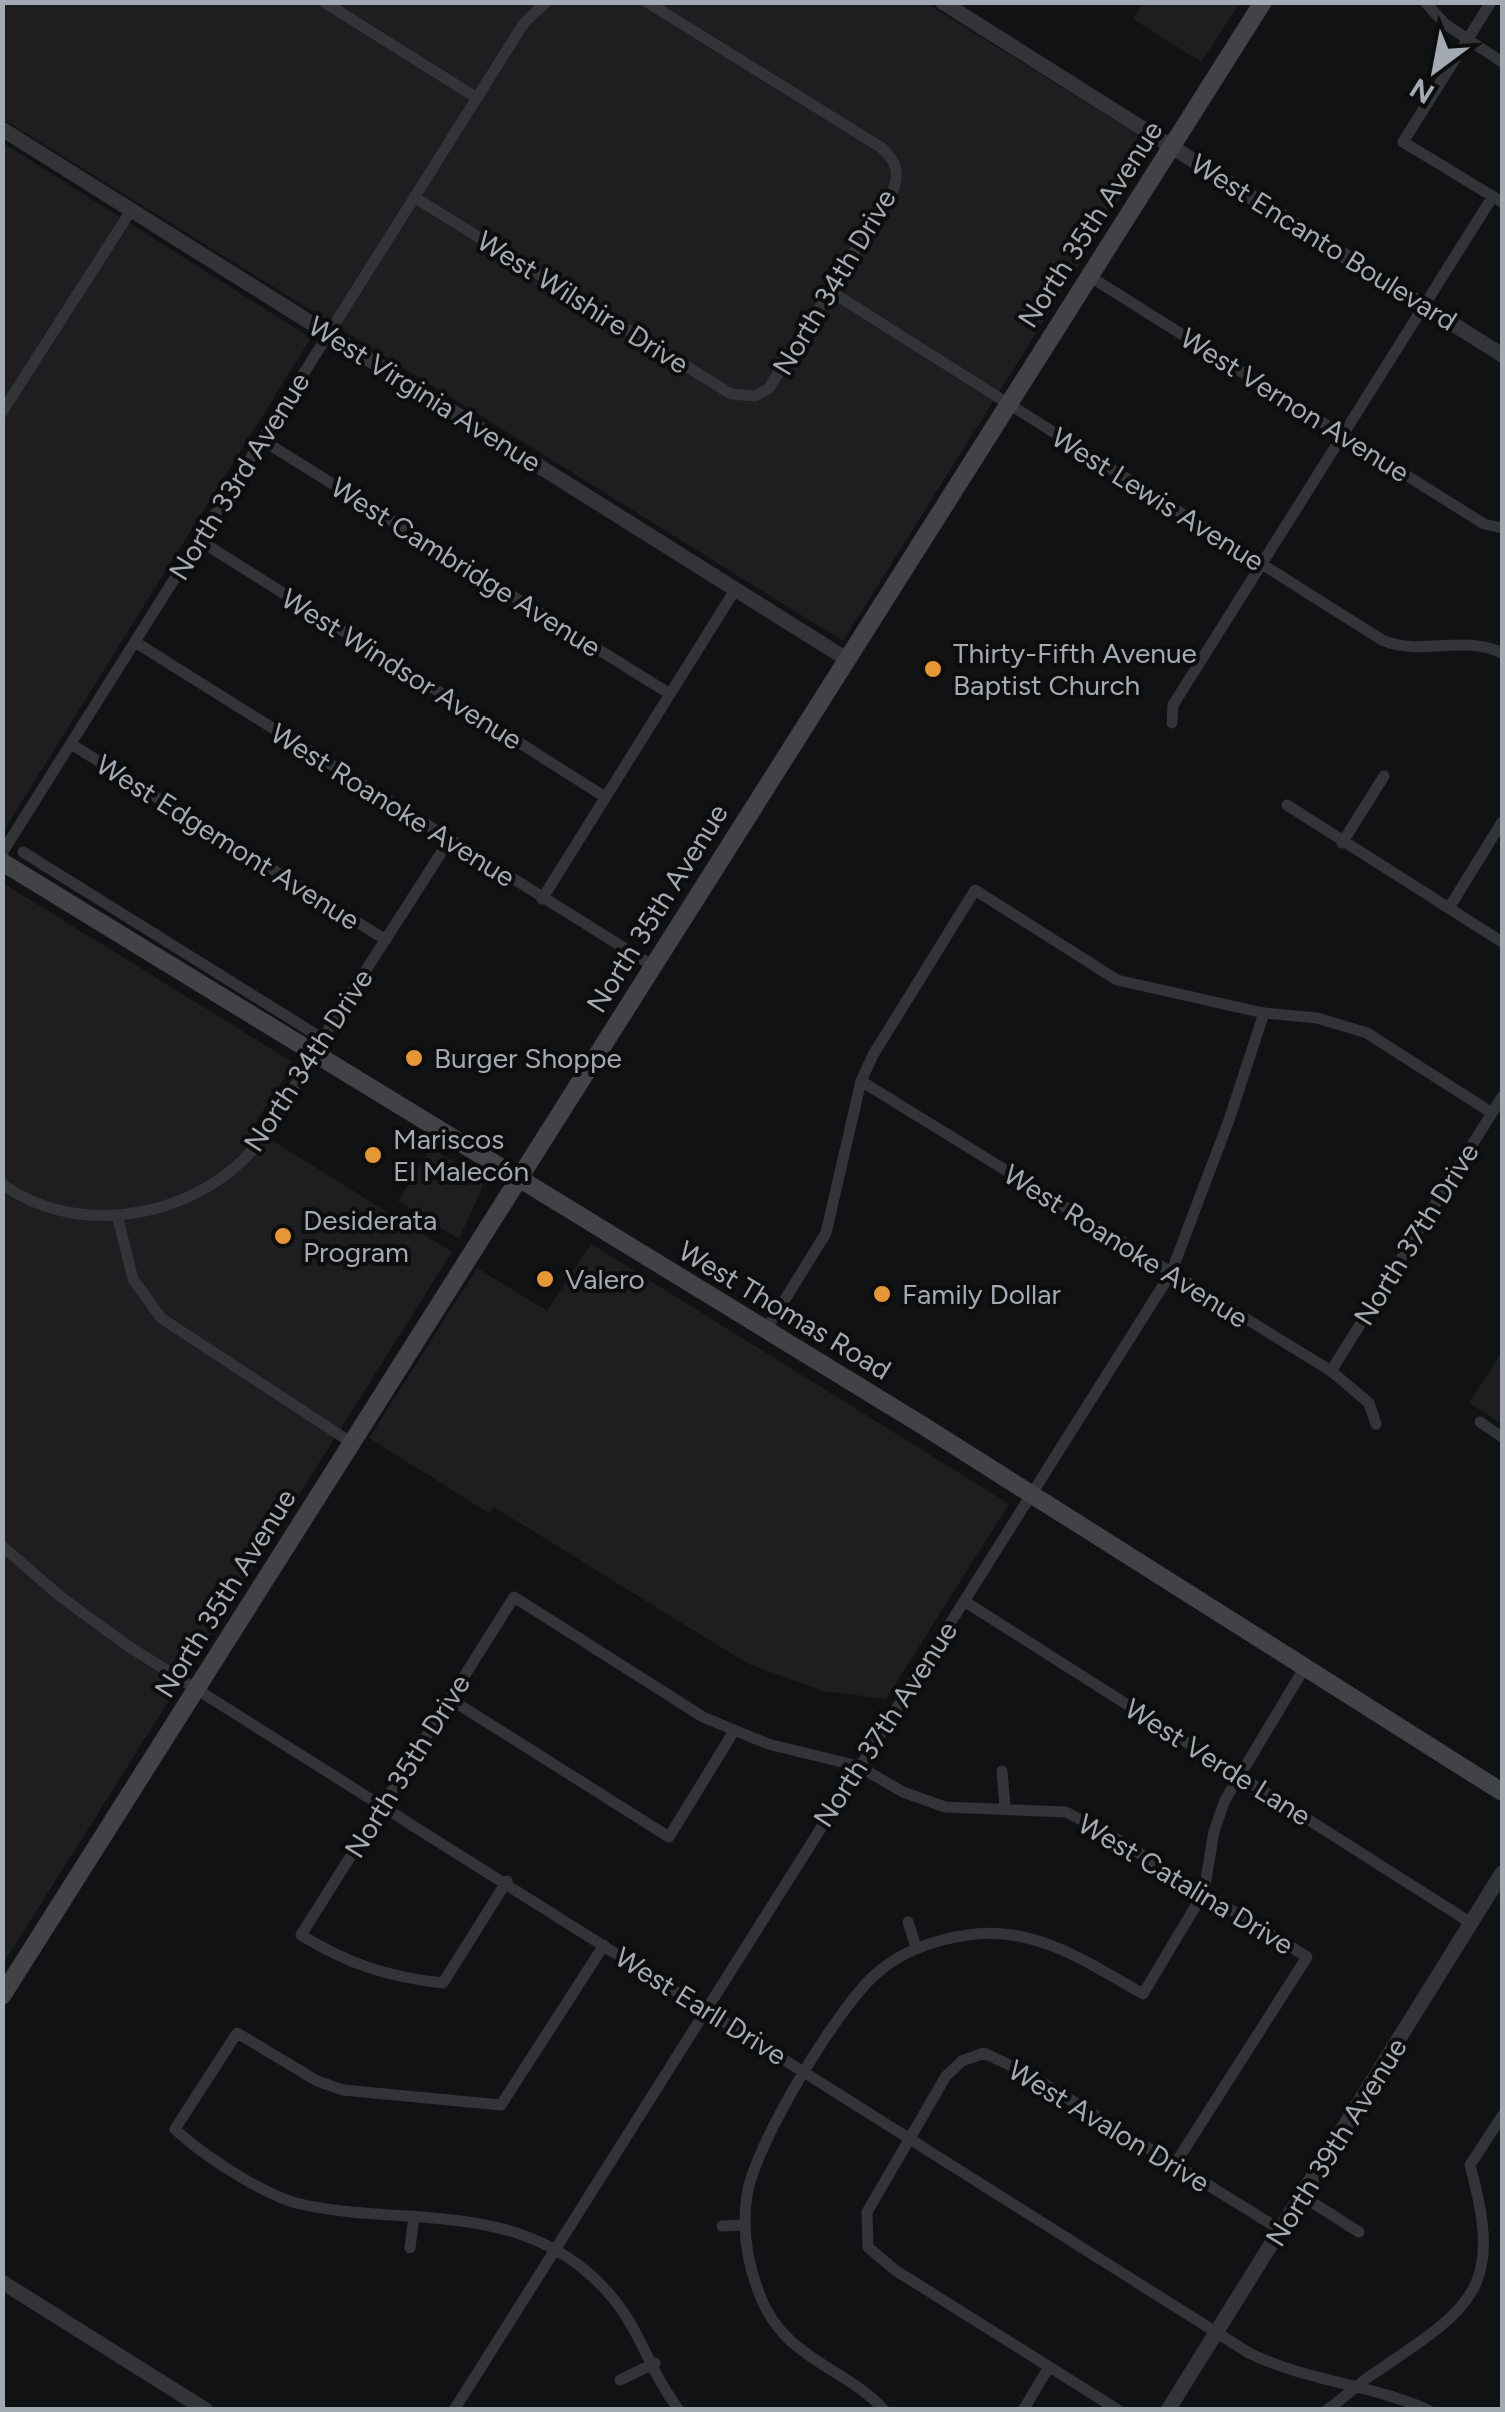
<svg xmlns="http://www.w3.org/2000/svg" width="1505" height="2412" font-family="Figtree,sans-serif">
	<rect width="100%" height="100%" fill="#111213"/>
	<path fill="#1e1e20" d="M1143,2H1240V3L1201,62L1133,19Z
		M2,3H926L1142,137L1149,153L843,641L3,119Z
		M3,143L311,338L3,832Z
		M3,883L294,1063L252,1128L452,1252L3,1964Z
		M431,1148L477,1176L483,1186L459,1239L398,1201Z
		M591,1244L1009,1504L886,1699L823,1691L748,1664L494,1507L489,1513L369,1438L477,1268L547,1311Z
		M1502,1352V1424L1469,1403Z"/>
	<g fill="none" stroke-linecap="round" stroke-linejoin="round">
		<path stroke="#333438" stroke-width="11" d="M324,2L477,98
			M1425,2L1445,24L1502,62
			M1491,2L1403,142L1502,202
			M414,197L731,394L755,396L769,388L893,190C900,172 896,162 882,148L647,2
			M1089,276L1484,524L1502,528
			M830,291L1382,640C1421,657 1463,634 1502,653
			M2,412L132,209
			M262,440L670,694
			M199,540L605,797
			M135,642L653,966
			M1172,723L1173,705L1493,196
			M71,744L386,940
			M1287,805L1502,942
			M1342,843L1384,776
			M23,852L323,1039
			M2,853L524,23L546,2
			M542,899L735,590
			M1449,908L1502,822
			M861,1081L1331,1371L1369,1403L1376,1424
			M2,1184C73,1236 179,1220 241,1162C272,1133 291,1090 313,1054C357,983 403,913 448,842
			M117,1215L133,1279L161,1318L352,1443
			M766,1330L826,1233L861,1081L873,1055L975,890L1117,980L1264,1013L1317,1018L1367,1033L1492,1113
			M1331,1371L1502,1097
			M1480,1422L1502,1437
			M2,1546L61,1597L128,1646L1249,2353C1306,2381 1370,2384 1428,2410
			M964,1601L1471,1923
			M450,1699L669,1837L734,1731
			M1002,1771L1005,1807
			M507,1881L443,1983C388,1977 348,1964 301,1935L514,1597L703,1717L768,1744L858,1766L903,1792L945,1807L1066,1812L1110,1835L1307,1957L1175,2164
			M908,1922L916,1947
			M604,1945L501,2105L343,2090L317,2081L237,2033L175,2129C201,2154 265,2196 300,2204C398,2226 503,2201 586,2271C641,2317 641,2360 679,2410
			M1302,2196L1359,2232
			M722,2226L745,2225
			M410,2248L414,2216
			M620,2380L655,2363
			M454,2410L1171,1273L1229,1120L1264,1013
			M884,2410C846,2367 783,2360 759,2293C747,2262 742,2228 747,2195C754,2146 838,2006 877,1973C902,1951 934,1940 967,1935C1032,1924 1089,1963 1143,1994L1204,1892L1214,1831L1225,1800L1305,1667
			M1023,2410L1049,2367
			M1118,2410L895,2270L868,2247L867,2212L946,2076L962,2061L984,2053L1030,2075L1281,2230
			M1327,2410C1344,2398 1359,2383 1376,2372C1474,2306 1504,2289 1470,2165L1502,2116"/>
		<path stroke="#333438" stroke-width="15" d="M942,2L1502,355
			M2,129L848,660
			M2,2282L206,2410
			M1168,2410L1502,1873"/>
		<path stroke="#414347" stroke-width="18" d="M2,862L922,1425L1502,1792
			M2,1996L1263,2"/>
	</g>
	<g fill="#e59637" stroke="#0d0d0e" stroke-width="4">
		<circle cx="933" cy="669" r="10"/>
		<circle cx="414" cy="1058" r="10"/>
		<circle cx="373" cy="1155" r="10"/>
		<circle cx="283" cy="1236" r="10"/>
		<circle cx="545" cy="1279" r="10"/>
		<circle cx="882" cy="1294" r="10"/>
	</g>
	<g text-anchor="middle" stroke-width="8" stroke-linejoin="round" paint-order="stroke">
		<g font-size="28" fill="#a4aab3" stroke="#0d0d0e">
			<text transform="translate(1090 224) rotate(-57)" y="10">North 35th Avenue</text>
			<text transform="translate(1324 242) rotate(32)" y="10">West Encanto Boulevard</text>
			<text transform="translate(834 282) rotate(-59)" y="10">North 34th Drive</text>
			<text transform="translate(583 302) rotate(32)" y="10">West Wilshire Drive</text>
			<text transform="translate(425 394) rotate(32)" y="10">West Virginia Avenue</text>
			<text transform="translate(1295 405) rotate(32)" y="10">West Vernon Avenue</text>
			<text transform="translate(239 476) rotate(-58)" y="10">North 33rd Avenue</text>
			<text transform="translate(1158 499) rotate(32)" y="10">West Lewis Avenue</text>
			<text transform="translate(466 567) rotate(32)" y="10">West Cambridge Avenue</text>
			<text transform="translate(402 669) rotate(32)" y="10">West Windsor Avenue</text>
			<text transform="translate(393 805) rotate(32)" y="10">West Roanoke Avenue</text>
			<text transform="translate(228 842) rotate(32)" y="10">West Edgemont Avenue</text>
			<text transform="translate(657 908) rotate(-58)" y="10">North 35th Avenue</text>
			<text transform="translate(308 1060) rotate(-57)" y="10">North 34th Drive</text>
			<text transform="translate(1416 1234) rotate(-58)" y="10">North 37th Drive</text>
			<text transform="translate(1126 1246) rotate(32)" y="10">West Roanoke Avenue</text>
			<text transform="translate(785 1310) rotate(31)" y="10">West Thomas Road</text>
			<text transform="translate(225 1593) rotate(-58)" y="10">North 35th Avenue</text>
			<text transform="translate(885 1724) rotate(-57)" y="10">North 37th Avenue</text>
			<text transform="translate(1218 1762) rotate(32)" y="10">West Verde Lane</text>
			<text transform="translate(407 1766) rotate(-58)" y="10">North 35th Drive</text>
			<text transform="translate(1186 1884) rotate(31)" y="10">West Catalina Drive</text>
			<text transform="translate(701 2006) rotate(32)" y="10">West Earll Drive</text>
			<text transform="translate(1109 2126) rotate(31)" y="10">West Avalon Drive</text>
			<text transform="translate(1336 2142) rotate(-58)" y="10">North 39th Avenue</text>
		</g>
		<g font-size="28" fill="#a4aab3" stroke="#0d0d0e" text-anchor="start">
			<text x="953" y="663">Thirty-Fifth Avenue<tspan x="953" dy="32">Baptist Church</tspan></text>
			<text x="434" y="1068">Burger Shoppe</text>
			<text x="393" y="1149">Mariscos<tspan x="393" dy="32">El Malecón</tspan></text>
			<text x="303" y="1230">Desiderata<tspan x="303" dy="32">Program</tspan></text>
			<text x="565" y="1289">Valero</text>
			<text x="902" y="1304">Family Dollar</text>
		</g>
	</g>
	<rect width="1505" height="2412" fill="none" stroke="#a4aab3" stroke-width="10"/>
	<g transform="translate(1435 70) rotate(212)" stroke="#0d0d0e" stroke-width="8" paint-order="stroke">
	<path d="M0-8L18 38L0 25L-18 38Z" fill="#a4aab3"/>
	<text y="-15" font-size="28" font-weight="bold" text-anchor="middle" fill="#a4aab3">N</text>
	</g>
</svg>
